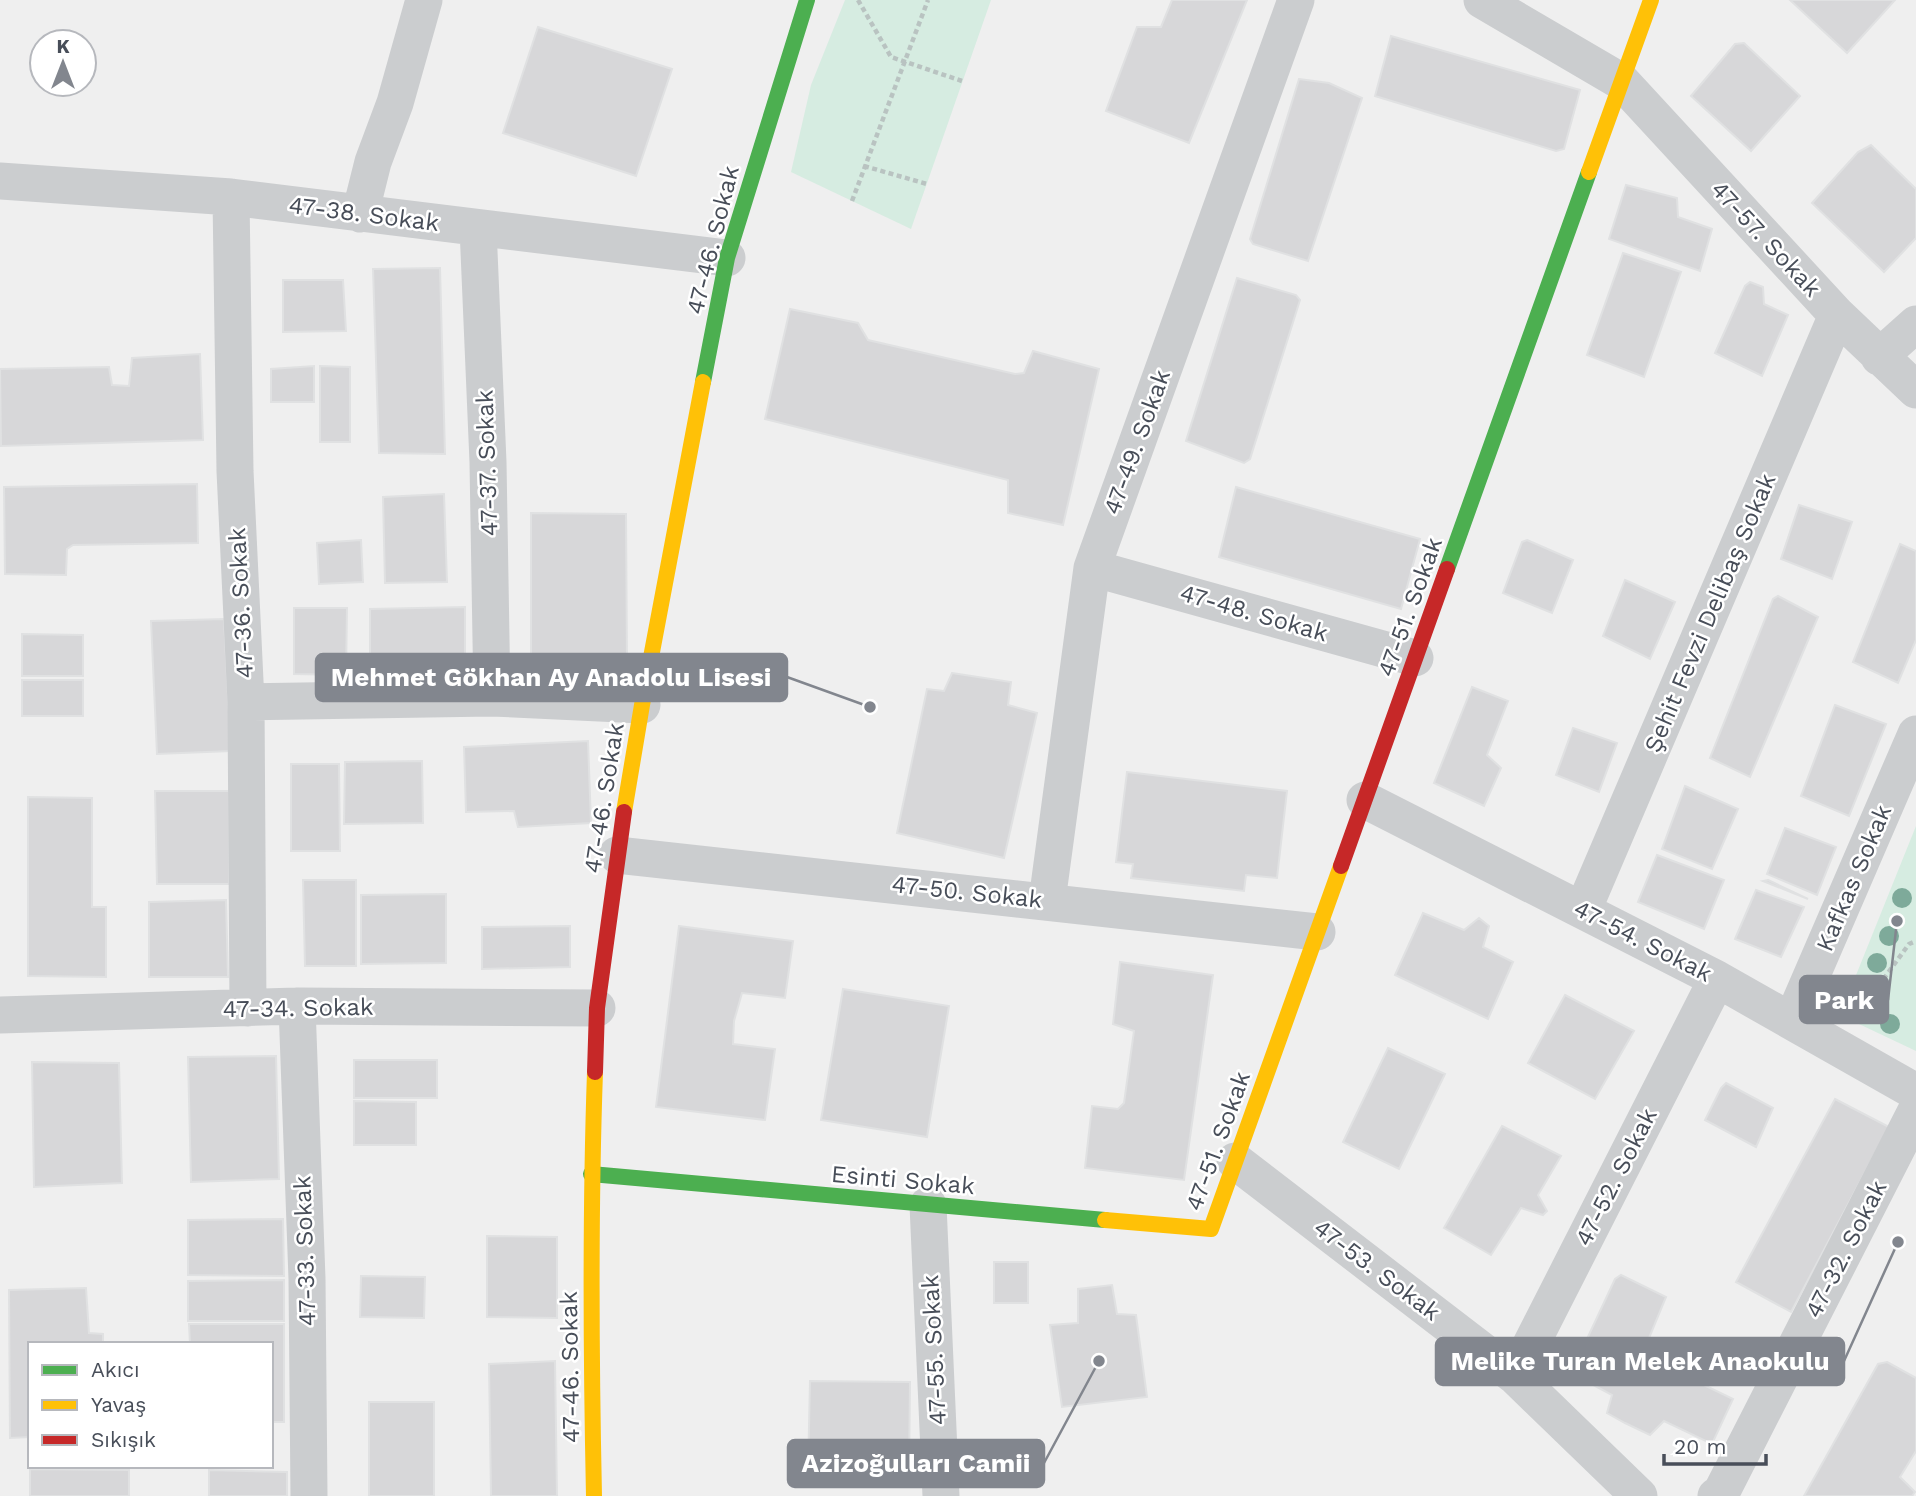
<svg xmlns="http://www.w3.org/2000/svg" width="1916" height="1496" font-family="'Work Sans',sans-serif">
	<rect width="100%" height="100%" fill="#efefef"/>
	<path fill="#d6ece1" d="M845,0H991L911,229L791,172L811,85Z
		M1916,826V1051L1840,1015Z"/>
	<path fill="#d7d7d9" stroke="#e0e1e2" stroke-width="2" d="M1172,0H1247L1189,143L1106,111L1137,27H1161Z
		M1790,0H1895L1847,53Z
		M538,27L672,69L636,176L503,133Z
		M1391,36L1580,90L1564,149L1556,151L1375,96Z
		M1744,43L1800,96L1751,151L1691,96L1735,44Z
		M1299,79L1329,83L1362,98L1308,261L1253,244L1250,239Z
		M1871,145L1916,189V238L1884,272L1812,203L1858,152Z
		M1626,185L1677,198L1678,217L1712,229L1700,271L1609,239Z
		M1623,253L1681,272L1644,377L1587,355Z
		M440,268L445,454L379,453L373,269Z
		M1237,278L1296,295L1300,300L1250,459L1244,463L1186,441Z
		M283,280H343L346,331L283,332Z
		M1750,282L1763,287L1764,304L1788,315L1762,376L1715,353L1745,286Z
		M790,309L858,323L868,340L1015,374L1024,373L1033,351L1099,369L1063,525L1008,513V480L765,419Z
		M200,354L203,440L1,446L0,369L109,367L112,385L129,386L132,358Z
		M314,366V402H271V369Z
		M320,366L350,367V442H320Z
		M197,484L198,543L73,545L67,549L66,575L5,574L4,487Z
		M1236,487L1420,539L1401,609L1219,557Z
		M444,494L447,582L385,583L383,497Z
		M1799,505L1852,522L1832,579L1781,559Z
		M531,513L626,514L627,662H531Z
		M361,540L363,582L319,584L317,543Z
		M1527,540L1573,560L1552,613L1503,593L1522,542Z
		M1900,544L1916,551V640L1898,683L1853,662Z
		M1625,580L1675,602L1650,659L1603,636Z
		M1778,596L1818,617L1750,777L1710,758L1773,599Z
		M465,607V682H370V609Z
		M294,608H347L346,675L294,674Z
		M224,619L231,751L157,754L151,621Z
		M22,634L83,635V676H22Z
		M952,673L1011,682L1008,705L1037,713L1004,858L897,833L927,689L944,691Z
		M22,680H83V716H22Z
		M1472,687L1508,701L1487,755L1501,768L1484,806L1434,783Z
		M1835,705L1886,724L1849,816L1801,796Z
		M1573,728L1617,743L1599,792L1556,775Z
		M588,741L591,823L518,827L514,811L466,812L464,747Z
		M422,761L423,823L344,824L345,762Z
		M291,764H339L340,851H291Z
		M1127,772L1287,791L1277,878L1246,875L1244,891L1131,878L1133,864L1116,862Z
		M1685,786L1738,809L1712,869L1662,849Z
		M155,791H229V884H157Z
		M28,797L92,798V907H106V977L28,976Z
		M1785,828L1836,847L1817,895L1767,874Z
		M1657,855L1724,880L1704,929L1638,902Z
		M303,880H356V966H305Z
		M1768,880L1808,899L1763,881Z
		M1756,890L1804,907L1781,957L1735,939Z
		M446,894V963L361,964V895Z
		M226,900L228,977H149V902Z
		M1423,913L1464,930L1479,918L1489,926L1483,947L1513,962L1488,1019L1395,975Z
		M570,926V967L482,969V927Z
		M679,926L793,941L785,998L742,993L734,1021L733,1044L775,1049L765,1120L656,1107Z
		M1120,962L1213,975L1184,1180L1085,1168L1092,1106L1118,1109L1124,1103L1134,1031L1113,1024Z
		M843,989L949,1006L927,1137L821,1120Z
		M1565,995L1634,1031L1595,1099L1528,1063Z
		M1388,1048L1445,1074L1399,1169L1343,1142Z
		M276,1056L279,1179L191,1182L188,1057Z
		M354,1060H437V1098H354Z
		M32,1062L119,1063L122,1183L34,1187Z
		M1726,1083L1773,1108L1756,1147L1705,1120L1721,1088Z
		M1835,1099L1889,1127L1791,1312L1736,1282Z
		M354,1101L416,1102V1145H354Z
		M1502,1126L1561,1156L1538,1195L1547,1211L1543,1215L1521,1208L1491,1255L1444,1228Z
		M283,1219L284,1276L188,1275V1220Z
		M487,1236L557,1237V1318L487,1317Z
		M994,1262H1028V1303H994Z
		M1621,1275L1666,1297L1642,1355L1733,1399L1712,1444L1664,1421L1650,1435L1625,1423L1607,1413L1612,1395L1571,1373L1615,1279Z
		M361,1276L425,1277L424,1318L360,1317Z
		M284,1280V1321H188V1281Z
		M1112,1285L1117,1314L1136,1315L1147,1397L1062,1407L1050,1325L1078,1323V1289Z
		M86,1288L89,1333L103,1334V1344H30V1437L10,1438L9,1290Z
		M189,1324H284V1422H271V1344H190Z
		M555,1361L557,1496H491L489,1364Z
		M1887,1362L1916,1378V1451L1900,1477L1915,1492L1912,1496H1804L1878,1364Z
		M810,1381L910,1382L909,1473L808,1472Z
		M369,1402H434V1496H369Z
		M30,1469L129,1470V1496H30Z
		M209,1470L287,1472V1496H209Z"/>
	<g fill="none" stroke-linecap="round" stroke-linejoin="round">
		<path stroke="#b9c3c1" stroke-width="4.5" stroke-dasharray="5 3.5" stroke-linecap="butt" d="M858,0L891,57L962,81
			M864,166L927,184
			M852,201L928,0
			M1846,983L1877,988L1909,944L1916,941"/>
		<path stroke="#cbcdcf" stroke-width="37" d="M1482,0L1622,82L1837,315L1916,390
			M0,181L231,197L727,258
			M231,197L235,471L246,702L248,1008
			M360,214L373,162L395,103L424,0
			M478,228L488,462L492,698
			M1879,357L1916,324
			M1092,568L1415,658
			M246,702L492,698L642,705
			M1365,800L1717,979L1916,1092
			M617,855L1317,932
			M1047,901L1092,568L1296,0
			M1583,910L1837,315
			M297,1006L307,1279L309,1496
			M0,1015L297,1006L597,1008
			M1792,1021L1916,734
			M1235,1161L1515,1376L1639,1496
			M928,1205L941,1496
			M1515,1376L1717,979
			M1716,1496L1721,1493L1916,1111"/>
		<path stroke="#4caf50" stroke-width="16" d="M703,382L727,258L807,0
			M1447,569L1589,172
			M591,1174L1105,1220"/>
		<path stroke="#ffc107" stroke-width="16" d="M1589,172L1651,0
			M624,812L642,705L703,382
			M1105,1220L1211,1229L1341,866
			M594,1496C591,1355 590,1214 595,1072"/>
		<path stroke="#c62828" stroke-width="16" d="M1341,866L1447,569
			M595,1072L597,1008L624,812"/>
	</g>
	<g fill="#7eaa9a">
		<circle cx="1902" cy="898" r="10"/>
		<circle cx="1889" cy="936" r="10"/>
		<circle cx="1877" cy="963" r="10"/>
		<circle cx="1890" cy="1024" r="10"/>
	</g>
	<g text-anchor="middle" stroke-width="5" stroke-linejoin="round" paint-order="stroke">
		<g font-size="24" fill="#484e59" stroke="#fff">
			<text transform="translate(364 214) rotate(7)" y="8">47-38. Sokak</text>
			<text transform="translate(1766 239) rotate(47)" y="8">47-57. Sokak</text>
			<text transform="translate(713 240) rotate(-76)" y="8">47-46. Sokak</text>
			<text transform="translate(1137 442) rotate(-70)" y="8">47-49. Sokak</text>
			<text transform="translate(487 463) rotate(-92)" y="8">47-37. Sokak</text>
			<text transform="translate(241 603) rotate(-93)" y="8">47-36. Sokak</text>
			<text transform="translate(1410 607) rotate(-70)" y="8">47-51. Sokak</text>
			<text transform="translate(1254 613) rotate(16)" y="8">47-48. Sokak</text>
			<text transform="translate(1710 613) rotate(-67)" y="8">Şehit Fevzi Delibaş Sokak</text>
			<text transform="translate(604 798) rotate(-81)" y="8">47-46. Sokak</text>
			<text transform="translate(1854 878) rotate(-67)" y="8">Kafkas Sokak</text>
			<text transform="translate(967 892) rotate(6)" y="8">47-50. Sokak</text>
			<text transform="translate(1643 941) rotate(27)" y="8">47-54. Sokak</text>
			<text transform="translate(298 1008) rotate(-1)" y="8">47-34. Sokak</text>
			<text transform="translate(1218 1141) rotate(-70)" y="8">47-51. Sokak</text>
			<text transform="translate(1616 1177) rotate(-63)" y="8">47-52. Sokak</text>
			<text transform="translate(903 1180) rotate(5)" y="8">Esinti Sokak</text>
			<text transform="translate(1846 1249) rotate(-63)" y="8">47-32. Sokak</text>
			<text transform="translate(305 1251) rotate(-92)" y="8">47-33. Sokak</text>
			<text transform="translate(1377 1270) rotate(37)" y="8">47-53. Sokak</text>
			<text transform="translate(934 1350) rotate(-93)" y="8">47-55. Sokak</text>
			<text transform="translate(570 1367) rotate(-91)" y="8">47-46. Sokak</text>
		</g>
	</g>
	<path fill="none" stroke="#82868e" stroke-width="2.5" d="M870 707L787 677M1897 921L1888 1000M1898 1242L1844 1361M1099 1361L1044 1463"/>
	<g fill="#82868e" stroke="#fff" stroke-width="2.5">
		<circle cx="870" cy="707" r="7"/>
		<circle cx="1897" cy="921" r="7"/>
		<circle cx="1898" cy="1242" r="7"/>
		<circle cx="1099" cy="1361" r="7"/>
	</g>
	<g fill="#82868e" stroke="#82868e" stroke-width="2.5">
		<rect x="316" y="654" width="471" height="47" rx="7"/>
		<rect x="1800" y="976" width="88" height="47" rx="7"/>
		<rect x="1436" y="1338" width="408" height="47" rx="7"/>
		<rect x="788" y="1440" width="256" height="47" rx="7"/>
	</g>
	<g font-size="26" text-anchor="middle" font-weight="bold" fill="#fff">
		<text x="551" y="686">Mehmet Gökhan Ay Anadolu Lisesi</text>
		<text x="1844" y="1009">Park</text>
		<text x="1640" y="1370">Melike Turan Melek Anaokulu</text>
		<text x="916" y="1472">Azizoğulları Camii</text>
	</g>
	<rect x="28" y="1342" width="245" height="126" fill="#ffffff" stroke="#b6b8bd" stroke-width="2"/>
	<rect x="42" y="1365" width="35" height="10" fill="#4caf50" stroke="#b6b8bd" stroke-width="2"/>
	<text x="91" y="1377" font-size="21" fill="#484e59">Akıcı</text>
	<rect x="42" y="1400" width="35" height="10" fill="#ffc107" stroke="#b6b8bd" stroke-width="2"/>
	<text x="91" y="1412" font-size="21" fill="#484e59">Yavaş</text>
	<rect x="42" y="1435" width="35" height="10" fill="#c62828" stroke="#b6b8bd" stroke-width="2"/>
	<text x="91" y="1447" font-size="21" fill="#484e59">Sıkışık</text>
	<g transform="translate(63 63)"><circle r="33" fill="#ffffff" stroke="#b6b8bd" stroke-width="2"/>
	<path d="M0-5L12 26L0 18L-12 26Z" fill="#82868e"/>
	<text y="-10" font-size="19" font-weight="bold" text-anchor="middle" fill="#484e59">K</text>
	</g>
	<path d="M1664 1454v10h102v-10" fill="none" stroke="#484e59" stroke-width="3.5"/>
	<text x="1674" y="1454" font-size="21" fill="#484e59" stroke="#ffffff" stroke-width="5" paint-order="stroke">20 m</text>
</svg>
